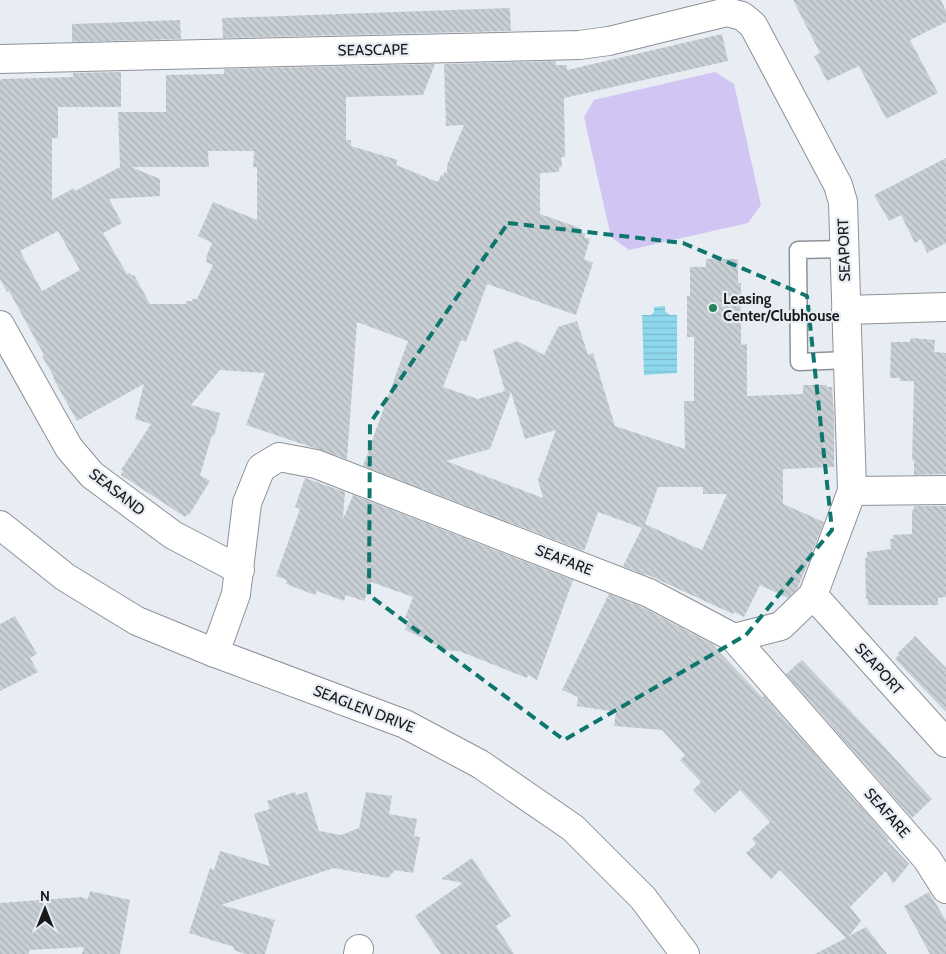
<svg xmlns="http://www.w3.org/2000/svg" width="946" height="954" font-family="Cabin,sans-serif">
	<defs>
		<pattern id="water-rules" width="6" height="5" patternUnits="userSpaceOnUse" patternTransform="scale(1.25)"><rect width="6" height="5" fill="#8ed8ee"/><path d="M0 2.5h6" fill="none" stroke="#7ab9cc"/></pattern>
		<pattern id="building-back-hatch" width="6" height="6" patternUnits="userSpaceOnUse" patternTransform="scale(1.25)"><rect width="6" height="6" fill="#c8d0d5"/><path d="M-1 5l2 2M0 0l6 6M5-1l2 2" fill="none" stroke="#abb2b6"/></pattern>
	</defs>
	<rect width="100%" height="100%" fill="#e8edf4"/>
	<path fill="#d0c5f3" d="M715,72L734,84L761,205L748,223L629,250L611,237L584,117L594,100Z"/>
	<path fill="url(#water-rules)" d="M665,306V311L670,315H677V373L644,375L642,315H651L654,312V307Z"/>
	<path fill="url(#building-back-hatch)" fill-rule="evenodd" d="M793,0H941L946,11V22L910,40L938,93L886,119L859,66L827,81L814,56L820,53Z
		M510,8L511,31L223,38L222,18Z
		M180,20L181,39L72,42V24Z
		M722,34L728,61L564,98L565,157H561L562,167H559V172L540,173V214L580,228L579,231L586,234L584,237L590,239L584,259L593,263L576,315L487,284L466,342L461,340L443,387L478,399L505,391L493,350L517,341L544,355L558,327L577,321L588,355L593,353L615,426L685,449L684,401H694V337H687V296H690V267H706V259H738V283H741V345L747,344V396L803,394V385H827V387H832L834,415V467L783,469V504L824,522L806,568L797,589L788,598L760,585L744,617L734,612L733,614L646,574L647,576L623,566L642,528L598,512L584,551L363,466L408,341L357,322L347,459L246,425L265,373L220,370L191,405L220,413L214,436L212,435L200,475L210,481L189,515L188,514L185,517L121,475L123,471L121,470L151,424L135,419L144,384L77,421L53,378L54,377L42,356L44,355L9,291L7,292L0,279V81L1,79L73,77V73L121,72V107H58V138H52V200L74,188L75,191L120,167L118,112H166V75L224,74V69L435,64L423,95L346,97V140H351V146L398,160L396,165L438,182L441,175L443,176L444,172L447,173V165L464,125L446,126L444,64L556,61V65H567V70ZM208,151H254L253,167H257V220L213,202L198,236L212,243L206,257L207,258L206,262L213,265L197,299H192V301H186V304H150L134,275L132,276L130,273L127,274L103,233L122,223L109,199L160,196V179L131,167H209ZM58,231L80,270L42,291L20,251ZM511,392L525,439L556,430L538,480L543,498L446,461L490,449ZM658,487H703V494H727L702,550L645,524Z
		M946,158V243L927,253L921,239L915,243L901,215L889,221L874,195Z
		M911,338L935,340L934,352L946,353V474L914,475V460H912L914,381H900V378H890L891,342H910Z
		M305,478L345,492L343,517H344L353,495L573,580L537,680L528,675L527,678L459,651V652L454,650L453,652L427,641L428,640L405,630L409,619L405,618L413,597L371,582L364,601L346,595L344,601L317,591L315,595L286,584L287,580L276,576L300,509L295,507Z
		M914,506H946V597L938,598V605H868V599H866L865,558H867V552L891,549L890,539H893V535L912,534V510H914Z
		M609,594L642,607L712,644L762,697L764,696L889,839L887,840L909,864L893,884L886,871L850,907L861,921L849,936L866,927L887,954H815L846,938L780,870L771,879L746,853L756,844L752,839L770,822L740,790L715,813L693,790L701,782L680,760L685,755L662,730L614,726L616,712L577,706L578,697L562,690Z
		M15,616L37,654L30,658L38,672L0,691V624Z
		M915,636L946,668V712L895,659L899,655L897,654Z
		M802,660L877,739L932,799L912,818L786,674Z
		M295,792L296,795L307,792L319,831L341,835L359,828L366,792L392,796L389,814L417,819L414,836L420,837L413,873L395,870L388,878L334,868L221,905L275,920L265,954H245L234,950V947L189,933L210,868L214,870L220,851L270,866L254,814L270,809L267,801Z
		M472,858L511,916L496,926L514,954H441L415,916L463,883L441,879Z
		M90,891L130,900L120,954H82L84,947L29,950V954H0V903L81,897L88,899Z
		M929,892L946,921V954H930L904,906Z"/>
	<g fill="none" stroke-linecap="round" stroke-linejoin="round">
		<defs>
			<path id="service" d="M844,249L798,250L799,362L848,360"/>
			<path id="minor" d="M0,59L579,45L609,41L727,12L742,16L753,25L838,185L843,202L852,491L813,595L946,743
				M846,310L946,307
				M0,325L69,448L92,475L173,535L240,570
				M852,491L946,490
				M734,638L781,626L813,595
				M215,653L236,594L247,503L261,468L279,457L316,464L649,593L734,638L927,859L946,889
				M358,954L359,949"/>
			<path id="tertiary" d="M0,525L65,577L137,621L215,653L405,724L480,764L573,828L643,898L685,954"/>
		</defs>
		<use href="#service" stroke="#8d9298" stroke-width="19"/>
		<use href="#minor" stroke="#8d9298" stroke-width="30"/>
		<use href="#tertiary" stroke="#8d9298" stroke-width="30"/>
		<use href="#service" stroke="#fff" stroke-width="16"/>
		<use href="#minor" stroke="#fff" stroke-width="28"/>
		<use href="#tertiary" stroke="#fff" stroke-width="28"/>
	</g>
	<path fill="none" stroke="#0f766e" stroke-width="4" stroke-dasharray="10 6" stroke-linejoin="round" d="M508,223L683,243L807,296L832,530L746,635L564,740L369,595L370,423Z"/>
	<circle fill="#25845b" stroke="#e8edf4" stroke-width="2" cx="713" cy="308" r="5"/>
	<g text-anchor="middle" stroke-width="4.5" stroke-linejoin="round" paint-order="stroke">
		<g font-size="15" fill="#17191b" stroke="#e8edf4">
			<text transform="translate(373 50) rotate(-1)" y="5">SEASCAPE</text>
			<text transform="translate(844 250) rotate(-92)" y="5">SEAPORT</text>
			<text transform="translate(117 492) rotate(38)" y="5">SEASAND</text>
			<text transform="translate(564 560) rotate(21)" y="5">SEAFARE</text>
			<text transform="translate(879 669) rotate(48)" y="5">SEAPORT</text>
			<text transform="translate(364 709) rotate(21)" y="5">SEAGLEN DRIVE</text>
			<text transform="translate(887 813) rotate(49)" y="5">SEAFARE</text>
		</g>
		<g font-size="15" font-weight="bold" fill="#17191b" stroke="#e8edf4" text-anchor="start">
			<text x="723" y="304">Leasing<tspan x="723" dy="17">Center/Clubhouse</tspan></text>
		</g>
	</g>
	<g transform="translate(45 909)" stroke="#e8edf4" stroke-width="4" paint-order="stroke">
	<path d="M0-4L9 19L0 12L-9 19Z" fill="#17191b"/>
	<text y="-8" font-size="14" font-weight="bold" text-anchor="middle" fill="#17191b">N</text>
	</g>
</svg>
